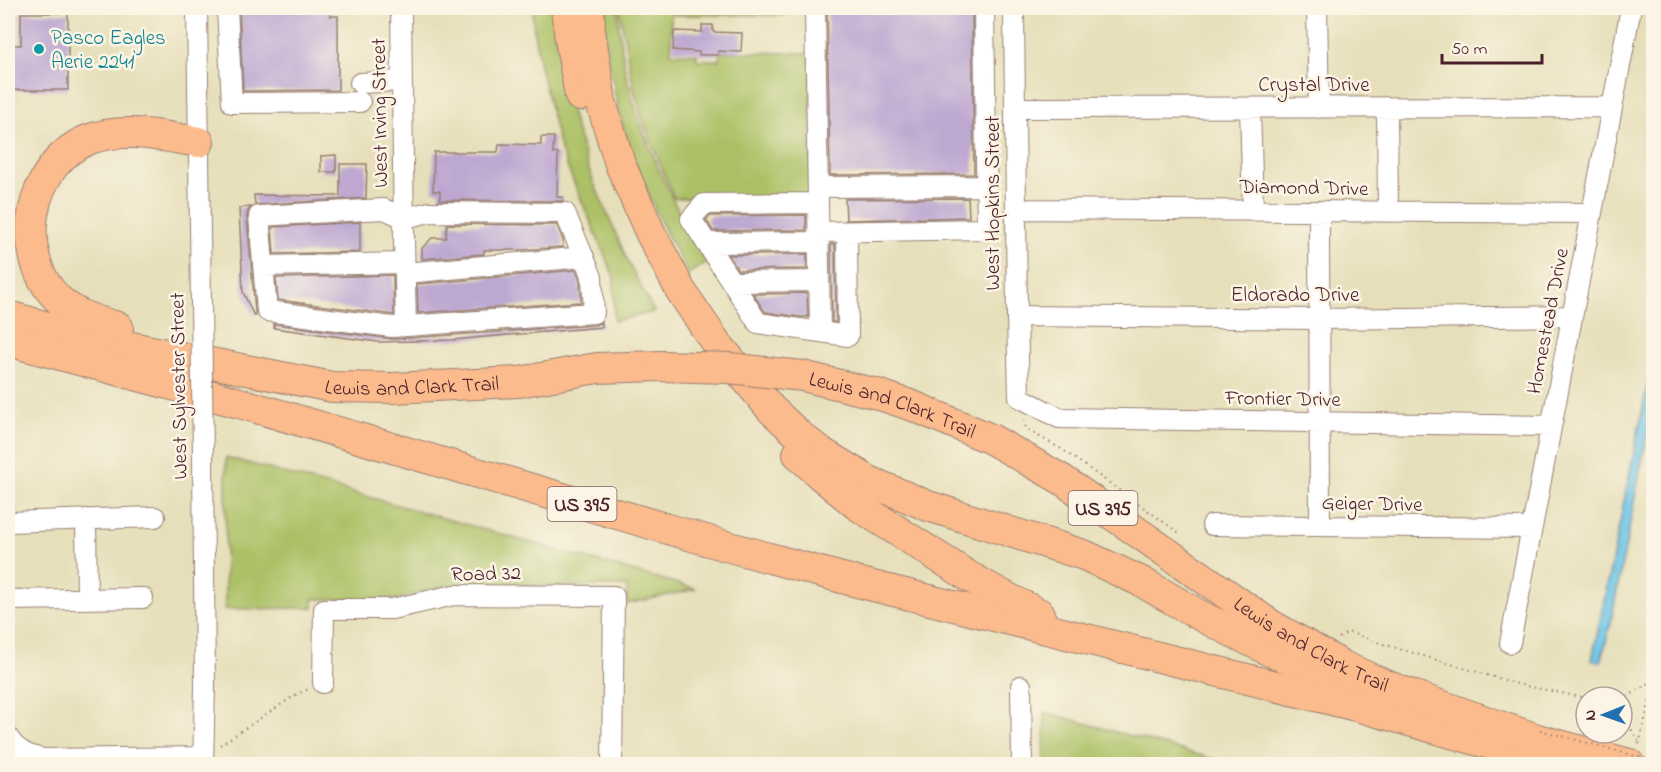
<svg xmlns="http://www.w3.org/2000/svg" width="1661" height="772" font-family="'Indie Flower',sans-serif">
	<rect width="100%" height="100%" fill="#fcf5e5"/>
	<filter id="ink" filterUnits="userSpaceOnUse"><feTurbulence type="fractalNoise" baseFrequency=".0167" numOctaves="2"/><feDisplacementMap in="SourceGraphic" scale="12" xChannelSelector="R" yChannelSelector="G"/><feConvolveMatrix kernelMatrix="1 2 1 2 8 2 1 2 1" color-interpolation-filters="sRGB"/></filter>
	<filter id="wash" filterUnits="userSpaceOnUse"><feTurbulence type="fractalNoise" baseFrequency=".008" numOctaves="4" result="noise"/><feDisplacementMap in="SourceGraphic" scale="24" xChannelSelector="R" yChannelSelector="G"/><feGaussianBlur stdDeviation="1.35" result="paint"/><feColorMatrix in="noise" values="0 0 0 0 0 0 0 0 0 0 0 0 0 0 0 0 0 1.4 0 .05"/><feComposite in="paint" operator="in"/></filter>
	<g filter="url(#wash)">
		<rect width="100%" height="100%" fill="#e6dfba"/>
		<path fill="#acc166" stroke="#7b7048" stroke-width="1.5" d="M532,8H552L561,68L575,126L592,179L629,264L654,312L614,321V277L569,171L559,145L540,66L534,33Z
			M601,8H617C620,36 623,66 631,94C648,154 677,209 706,263L688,274C662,227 638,177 623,126C612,87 607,47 601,8Z
			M619,8H791L785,15H671V53L697,54V60H719L720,52L811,53V198H674L644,124L634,90Z
			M226,457L696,589L627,604V586H447L393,600L313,599V608L225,609Z
			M1045,712L1231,764H1044Z"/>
		<path fill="#67c3e5" stroke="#587188" stroke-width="1.5" d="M1653,357V404L1611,622L1601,662L1592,660Z"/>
		<g id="blocks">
			<path fill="#bda8d1" d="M239,8H330V16H338V90L243,91Z
				M827,8H972L974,174L830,175Z
				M21,13H68V90H11V45H21Z
				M702,25H713V32L742,33L741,52L718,51V55H699V52L673,50L674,31L702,32Z
				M541,137H554L553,154L558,153L557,197H563V201L440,200V191H433L434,152H498L499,144L541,145Z
				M336,155V172H321V156Z
				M340,164H367L366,198L255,205L254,195L340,196Z
				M968,198L969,217L846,220L845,199Z
				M251,207L248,211L247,217L255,311V316H254L243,292L239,208Z
				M806,215V230L713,231L706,220L710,216Z
				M360,222V252L274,254L272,227Z
				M447,224L557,225L563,240V247L522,250H484V254L422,259V248L432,238H446Z
				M831,244H835L836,322H832Z
				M807,254V269L738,270L728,255Z
				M576,270L580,280L581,302L418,313L417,284Z
				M393,275L394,315L278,300L276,278Z
				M807,293L808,317H799L765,312L753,294Z
				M602,322V327L452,340L378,342L274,328V324L393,339L595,325Z"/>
		</g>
	</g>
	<g filter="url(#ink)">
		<use href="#blocks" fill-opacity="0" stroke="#987f72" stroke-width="1.5"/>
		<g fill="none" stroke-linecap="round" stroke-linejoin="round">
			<defs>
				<path id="minor" d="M197,8L201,303
					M227,8L232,103L360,102
					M401,8L404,240L406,326
					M815,8L820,332
					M1014,8L1017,316L1019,397L1059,418L1551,426
					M1317,8L1319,108
					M360,83L402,81
					M1387,107L1388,212
					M1015,108L1612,107
					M1250,108L1253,211
					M818,187L986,186
					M818,203L704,204L691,219L758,323L848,336L847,232
					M384,209L404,218L430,212L565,213L592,277L594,313L392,327L267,311L259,216Z
					M1016,209L1592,213
					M1319,211L1320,526
					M819,232L987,229L984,8
					M706,243L819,242
					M263,266L404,263
					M405,273L584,257
					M732,282L819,281
					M1017,316L1319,319L1572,316
					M86,519L87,599
					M8,522L155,517
					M1212,525L1532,528
					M8,600L143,598
					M1510,643L1631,8
					M323,683L324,609H392L454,595L614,596L612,764
					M1021,686L1022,764
					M8,737C16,751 28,756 44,759L203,757
					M203,764L205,687L203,459"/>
				<g id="highway">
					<path d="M566,8L569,33L580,96"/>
					<path d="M589,8L590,30L601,102L620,164L650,232L681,291L714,340L771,409L800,436L821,452L869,481L928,506L1084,555L1142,582L1201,616L1270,651L1324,673L1383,684"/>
					<path id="s1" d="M8,316L91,339L332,387L393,388L519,382L597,368L661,366"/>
					<path d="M118,327C96,321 74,315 57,298C12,252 29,162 90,139C125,126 164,137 199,142"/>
					<path d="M8,341L236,402L726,546L853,581L1364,708L1560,764"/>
					<path id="s2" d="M803,376L877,394L913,406L991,439L1061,479L1271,625L1343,666L1383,684L1420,698L1537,739L1629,764"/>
					<path d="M798,454L819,474L857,505L968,576L1006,597L1040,614"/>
				</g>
			</defs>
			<use href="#minor" stroke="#987f72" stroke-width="22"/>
			<use href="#highway" stroke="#987f72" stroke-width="32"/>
			<path stroke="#987f72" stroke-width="2" stroke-dasharray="1.5 4.5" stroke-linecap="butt" d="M1024,420L1026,429L1063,450L1182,535
				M1339,638L1348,632L1383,644L1521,685L1586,698
				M1622,700L1654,680
				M1622,714L1639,742
				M1639,744L1654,684
				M220,745L297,694L309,689"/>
			<use href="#minor" stroke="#fff" stroke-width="20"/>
			<use href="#highway" stroke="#fbbb8c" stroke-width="30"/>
			<defs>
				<path id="minor-bridge" d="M201,303L203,459"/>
				<path id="highway-bridge" d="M661,366L729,368L803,376"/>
			</defs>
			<use href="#minor-bridge" stroke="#987f72" stroke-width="22" stroke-linecap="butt"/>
			<use href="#highway-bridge" stroke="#987f72" stroke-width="32" stroke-linecap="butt"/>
			<path stroke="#987f72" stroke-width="2" stroke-dasharray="1.5 4.5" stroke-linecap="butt" d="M1540,730L1654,761"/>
			<use href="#minor-bridge" stroke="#fff" stroke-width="20"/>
			<use href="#highway-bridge" stroke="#fbbb8c" stroke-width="30"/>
		</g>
	</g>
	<circle fill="#0f9aa8" stroke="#fcf5e5" stroke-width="2" cx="39" cy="49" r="6"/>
	<g text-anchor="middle" stroke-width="5" stroke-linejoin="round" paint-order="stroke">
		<g fill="#fcf5e5" stroke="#7f5f63" stroke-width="1.5">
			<rect x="547.5" y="487" width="69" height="34" rx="4.5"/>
			<rect x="1068.5" y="491" width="69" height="34" rx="4.5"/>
		</g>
		<g font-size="20" font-weight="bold" fill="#4a1f2b">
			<text x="582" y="511">US 395</text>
			<text x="1103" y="515">US 395</text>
		</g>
		<g font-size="21" fill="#0d838f" stroke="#fcf5e5" text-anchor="start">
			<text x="51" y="44">Pasco Eagles<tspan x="51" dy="24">Aerie 2241</tspan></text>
		</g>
		<g font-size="21" fill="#4a1f2b" stroke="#fcf5e5">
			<text x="1314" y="91">Crystal Drive</text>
			<text transform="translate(379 113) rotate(-91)" y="7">West Irving Street</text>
			<text transform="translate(1304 187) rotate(1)" y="7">Diamond Drive</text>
			<text transform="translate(992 203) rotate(-90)" y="7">West Hopkins Street</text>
			<text x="1295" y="301">Eldorado Drive</text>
			<text transform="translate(1547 321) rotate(-79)" y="7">Homestead Drive</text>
			<text dy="7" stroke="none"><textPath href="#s1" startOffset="412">Lewis and Clark Trail</textPath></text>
			<text transform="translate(178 386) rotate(-91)" y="7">West Sylvester Street</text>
			<text transform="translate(1283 398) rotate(1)" y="7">Frontier Drive</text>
			<text dy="7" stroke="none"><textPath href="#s2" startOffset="94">Lewis and Clark Trail</textPath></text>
			<text transform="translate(1372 503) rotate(1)" y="7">Geiger Drive</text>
			<text transform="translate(486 573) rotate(-1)" y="7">Road 32</text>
			<text dy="7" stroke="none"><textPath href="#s2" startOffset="580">Lewis and Clark Trail</textPath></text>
		</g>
	</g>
	<rect width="1661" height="772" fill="none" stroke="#fcf5e5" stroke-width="30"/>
	<g transform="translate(1604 715) rotate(269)"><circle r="28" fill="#fcf5e5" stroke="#b59f9b" stroke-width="1.5"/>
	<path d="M0-4.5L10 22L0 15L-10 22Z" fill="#1f6fb2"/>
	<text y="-9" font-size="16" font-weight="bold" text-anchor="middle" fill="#4a1f2b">N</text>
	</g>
	<path d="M1442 54v9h100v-9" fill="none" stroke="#4a1f2b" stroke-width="3"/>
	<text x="1451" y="54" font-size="18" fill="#4a1f2b" stroke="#fcf5e5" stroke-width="4.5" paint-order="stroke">50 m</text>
</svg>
